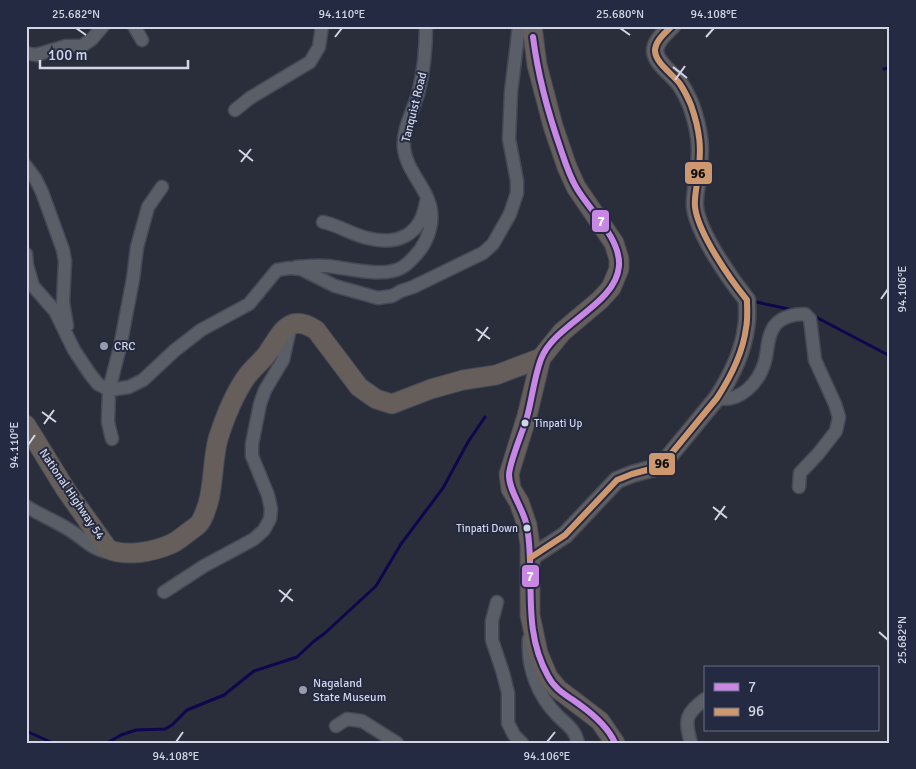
<svg xmlns="http://www.w3.org/2000/svg" width="916" height="769" font-family="Signika,sans-serif">
	<rect width="100%" height="100%" fill="#2a2e3b"/>
	<g fill="none" stroke-linecap="round" stroke-linejoin="round">
		<path stroke="#0f064d" stroke-width="3" d="M884,69L890,67
			M752,301L793,310
			M812,315L890,356
			M26,731L53,743
			M107,743L121,735L136,730L165,729L172,725L187,710L224,695L254,671L297,657L313,642L325,633L376,586L401,544L443,488L468,442L485,417"/>
		<defs>
			<path id="minor" d="M134,26L142,40
				M26,53L36,55L66,46H82L92,39L103,26
				M235,110L250,98L310,62L319,47L322,26
				M26,166L35,178L42,192L63,250L65,261L63,302L67,326
				M323,222C338,225 351,234 367,238C398,246 421,235 426,202
				M26,254L27,265L33,286L55,311L74,350L90,374L98,384L109,390L129,387L143,380L174,351L201,330L249,304L277,270L290,268L301,269L335,286L378,298L392,296L401,291L413,287L483,253L493,244L510,214L517,193V181L509,139L511,92L519,26
				M296,267C307,266 316,265 327,266C347,268 383,278 401,268C409,264 415,256 420,250C428,239 433,224 431,211C428,188 406,171 404,148C402,130 413,111 418,94C424,71 426,49 426,26
				M717,398C740,403 759,383 765,361C768,350 767,334 776,324C784,316 795,314 805,314L810,319L815,360L835,404L839,417L836,431L818,454L800,473L799,487
				M112,439L108,422L109,390L120,347L133,279L137,247L148,207L162,187
				M26,506C40,515 55,521 68,529C85,539 92,551 113,553
				M164,592L204,566L254,539L264,530L270,519L271,509L268,495L252,456V444L260,404L265,390L283,360L291,324
				M497,602L492,621V640L503,673L508,693V723L514,735L522,743
				M529,639C527,668 538,696 558,716C567,725 575,729 578,743
				M336,726L347,719L362,721L397,743
				M691,743C684,718 686,714 705,699"/>
			<path id="major" d="M530,558L565,535L617,480L632,474L658,467L666,460L717,398C730,378 743,352 746,328C748,319 747,309 747,300C730,279 698,233 695,207C694,197 697,186 698,176C702,148 700,131 691,105C688,98 684,90 680,84C673,74 656,64 655,51C655,41 665,33 672,26"/>
			<path id="highway" d="M532,26L537,65L553,126L567,167L576,187L614,243L619,259V269L611,288L600,300L562,332L541,358L527,416L509,474L511,489L519,502L527,525L530,545V615L538,653L548,677L558,689L600,721L615,743
				M26,425L66,490L108,549C126,557 153,552 171,544C178,541 184,535 190,531C194,528 199,525 201,521C215,496 211,466 218,439C225,417 234,394 247,376C253,368 261,362 267,354C281,334 288,312 316,330L359,387L376,399L392,404L431,389L463,380L496,375L541,358"/>
		</defs>
		<use href="#minor" stroke="#454955" stroke-width="15"/>
		<use href="#major" stroke="#454955" stroke-width="19"/>
		<use href="#highway" stroke="#454955" stroke-width="21"/>
		<use href="#minor" stroke="#5a5e67" stroke-width="12"/>
		<use href="#major" stroke="#605e60" stroke-width="16"/>
		<use href="#highway" stroke="#655e5a" stroke-width="19"/>
		<defs>
			<path id="bus-1" d="M533,37C538,76 548,113 561,150C565,162 569,175 576,187C589,210 621,238 619,266C616,305 554,324 541,359C534,378 532,399 527,417C523,431 509,463 509,475C509,492 524,509 527,527C536,577 521,628 548,676C555,690 568,696 580,705C594,715 608,727 615,743"/>
			<path id="bus-2" d="M530,558L565,535L617,480L632,474L658,467L666,460L717,398C730,378 743,352 746,328C748,319 747,309 747,300C730,279 698,233 695,207C694,197 697,186 698,176C702,148 700,131 691,105C688,98 684,90 680,84C673,74 656,64 655,51C655,41 665,33 672,26"/>
		</defs>
		<use href="#bus-1" stroke="#242a41" stroke-width="10"/>
		<use href="#bus-2" stroke="#242a41" stroke-width="10"/>
		<use href="#bus-1" stroke="#c787e3" stroke-width="6"/>
		<use href="#bus-2" stroke="#cd976f" stroke-width="6"/>
	</g>
	<path fill="none" stroke="#d1d5e5" stroke-width="2" d="M76,28L86,35M620,28L630,35M335,37L342,28M706,37L714,28M673,67L687,78M675,80L685,66M239,150L253,161M241,162L251,149M881,299L888,289M476,329L490,339M478,341L488,327M42,412L56,422M44,424L54,410M28,445L35,435M713,507L727,518M715,520L725,506M279,590L293,601M281,602L291,589M879,632L888,640M176,742L183,732M547,742L555,732"/>
	<g fill="#979baa" stroke="#242a41" stroke-width="2">
		<circle cx="104" cy="346" r="5"/>
		<circle cx="303" cy="690" r="5"/>
	</g>
	<g fill="#d1d5e5" stroke="#242a41" stroke-width="2">
		<circle cx="525" cy="423" r="4.5"/>
		<circle cx="527" cy="528" r="4.5"/>
	</g>
	<g text-anchor="middle" stroke-width="4" stroke-linejoin="round" paint-order="stroke">
		<g font-size="11" fill="#d1d5e5" stroke="#242a41" text-anchor="start">
			<text x="534" y="427">Tinpati Up</text>
			<text x="518" y="532" text-anchor="end">Tinpati Down</text>
		</g>
		<g font-size="12" fill="#d1d5e5" stroke="#242a41">
			<text transform="translate(414 107) rotate(-76)" y="4">Tanquist Road</text>
			<text transform="translate(72 494) rotate(56)" y="4">National Highway 54</text>
		</g>
		<g font-size="12" fill="#d1d5e5" stroke="#242a41" text-anchor="start">
			<text x="114" y="350">CRC</text>
			<text x="313" y="687">Nagaland<tspan x="313" dy="14">State Museum</tspan></text>
		</g>
	</g>
	<g stroke="#242a41" stroke-width="2">
		<rect x="684" y="161" width="29" height="24" rx="5" fill="#cd976f"/>
		<rect x="591" y="209" width="19" height="24" rx="5" fill="#c787e3"/>
		<rect x="648" y="452" width="28" height="24" rx="5" fill="#cd976f"/>
		<rect x="521" y="564" width="19" height="24" rx="5" fill="#c787e3"/>
	</g>
	<g font-size="14" text-anchor="middle" font-weight="bold" fill="#fff">
		<text x="601" y="226">7</text>
		<text x="530" y="581">7</text>
	</g>
	<g font-size="14" text-anchor="middle" font-weight="bold" fill="#111">
		<text x="698" y="178">96</text>
		<text x="662" y="468">96</text>
	</g>
	<rect width="916" height="769" fill="none" stroke="#242a41" stroke-width="55"/>
	<rect x="704" y="666" width="175" height="65" fill="#242a41" stroke="#696e83"/>
	<rect x="714" y="683" width="25" height="8" fill="#c787e3" stroke="#696e83"/>
	<text x="748" y="692" font-size="15" fill="#d1d5e5">7</text>
	<rect x="714" y="708" width="25" height="8" fill="#cd976f" stroke="#696e83"/>
	<text x="748" y="716" font-size="15" fill="#d1d5e5">96</text>
	<path d="M40 60v8h148v-8" fill="none" stroke="#d1d5e5" stroke-width="2.5"/>
	<text x="48" y="60" font-size="15" fill="#d1d5e5" stroke="#242a41" stroke-width="4" paint-order="stroke">100 m</text>
	<rect x="28" y="28" width="860" height="714" fill="none" stroke="#d1d5e5" stroke-width="2"/>
	<g font-size="12" text-anchor="middle" fill="#d1d5e5">
		<text x="76" y="18">25.682°N</text>
		<text x="342" y="18">94.110°E</text>
		<text x="620" y="18">25.680°N</text>
		<text x="714" y="18">94.108°E</text>
		<text transform="translate(902 289) rotate(-90)" y="4">94.106°E</text>
		<text transform="translate(14 445) rotate(-90)" y="4">94.110°E</text>
		<text transform="translate(902 640) rotate(-90)" y="4">25.682°N</text>
		<text x="176" y="760">94.108°E</text>
		<text x="547" y="760">94.106°E</text>
	</g>
</svg>
